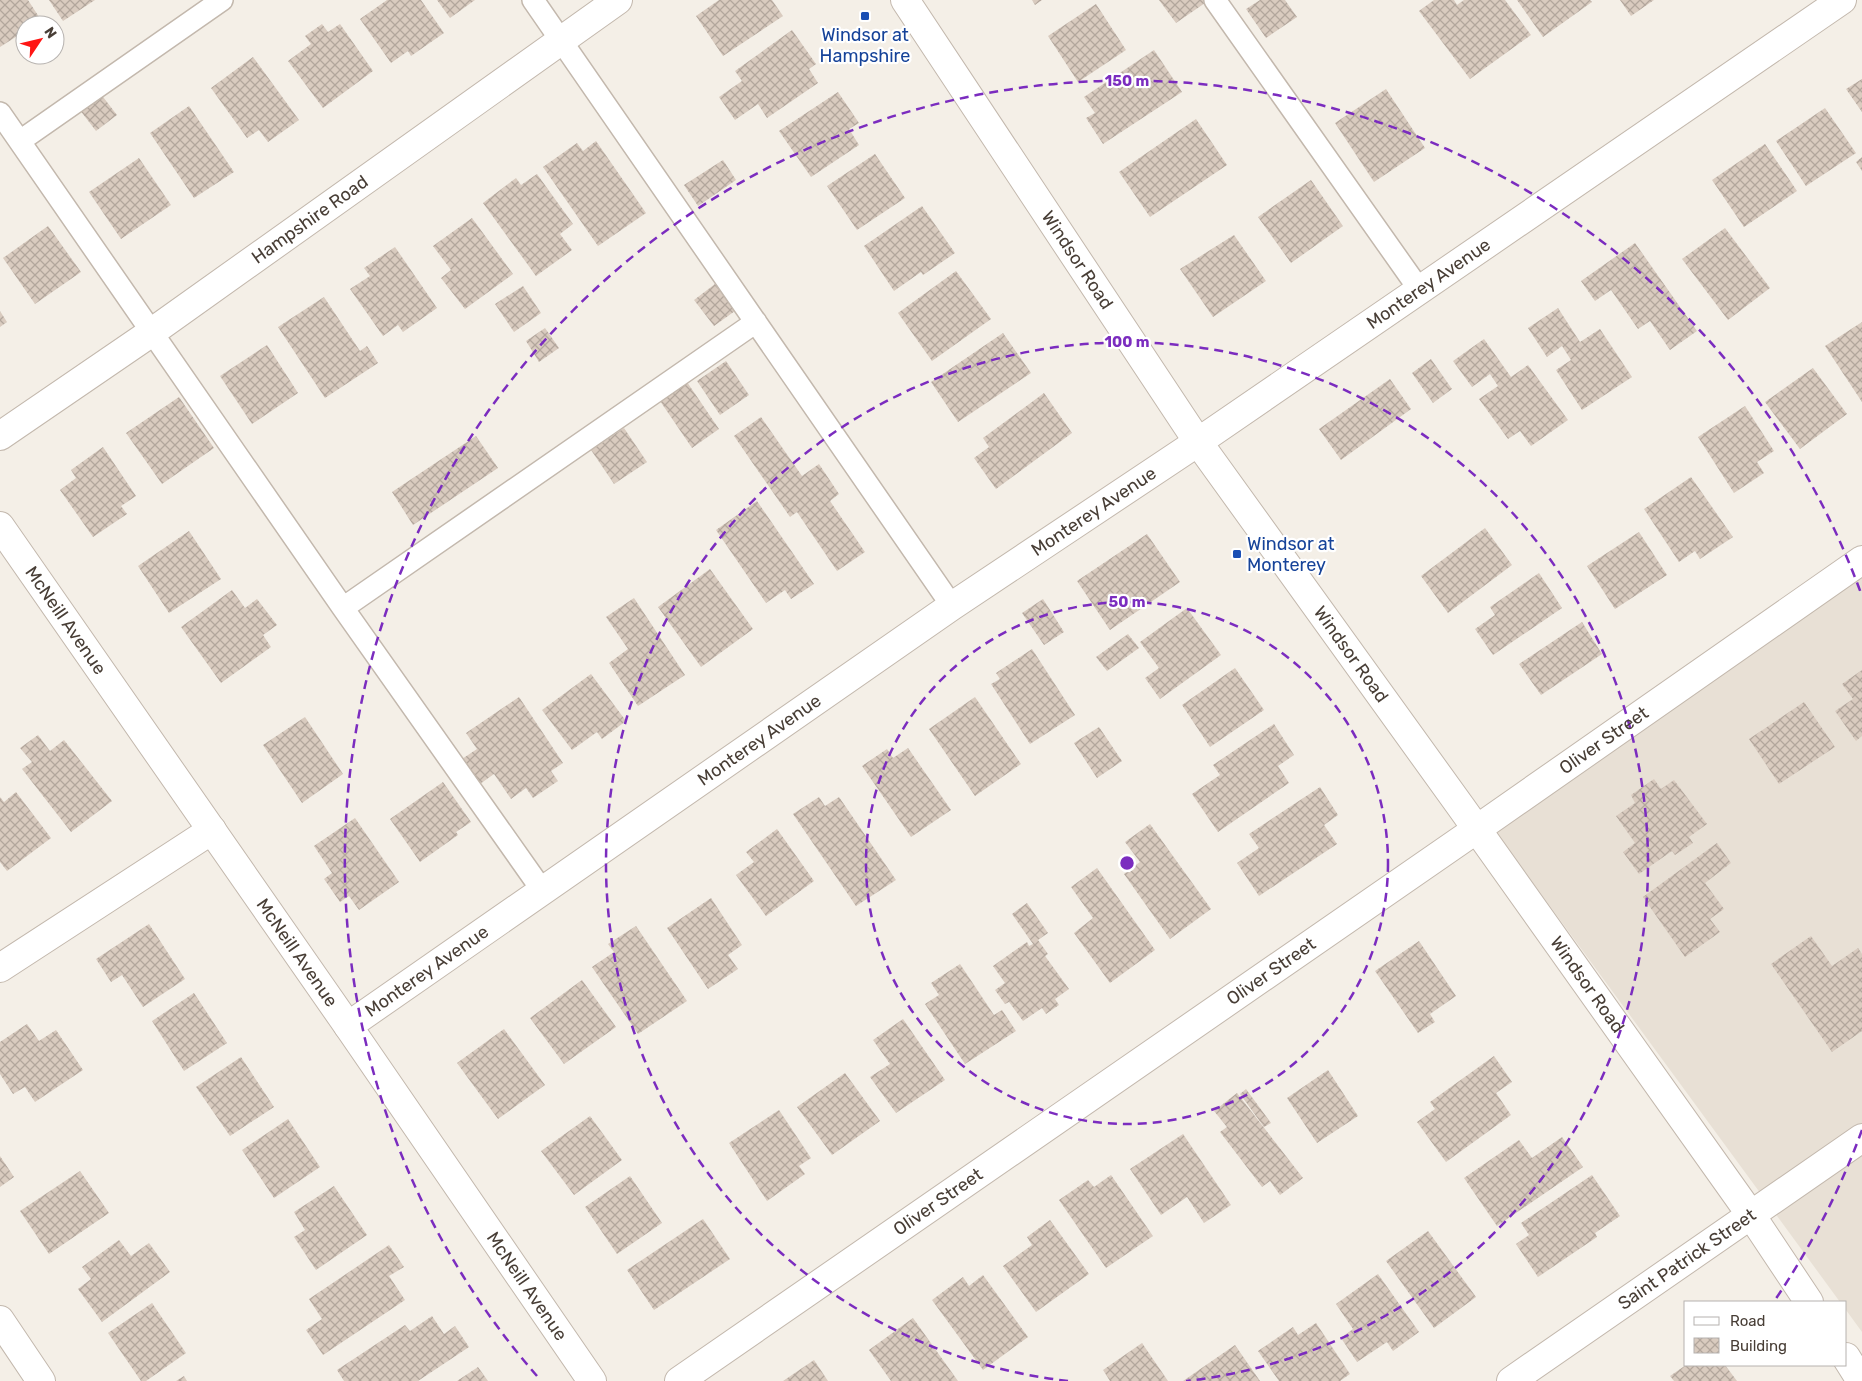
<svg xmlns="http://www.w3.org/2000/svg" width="1862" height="1381" font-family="Rubik,sans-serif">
	<defs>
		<pattern id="building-cross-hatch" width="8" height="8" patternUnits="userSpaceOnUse" patternTransform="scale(1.25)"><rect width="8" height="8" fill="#d9cbbf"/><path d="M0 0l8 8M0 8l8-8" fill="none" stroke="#b2a69c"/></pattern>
	</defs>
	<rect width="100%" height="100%" fill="#f4efe7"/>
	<path fill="#e8e0d5" d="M1862,575V1332L1846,1310V1302H1840L1492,827Z"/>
	<path fill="url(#building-cross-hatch)" d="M0,0H28L41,20L33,25H25V31L0,47Z
		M49,0H95L63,21Z
		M387,0H421L444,33L411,56L408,51L391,63L360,19Z
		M437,0H475L450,18Z
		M719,0H772L783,16L723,56L696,16Z
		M1032,0H1042L1035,5Z
		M1159,0H1203L1205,3L1176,23Z
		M1260,0H1285L1297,17L1266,38L1246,9Z
		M1434,0H1454L1457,5L1464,0H1505L1531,35L1470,79L1419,11Z
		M1517,0H1590L1592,2L1543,37Z
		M1620,0H1654L1631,16Z
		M1096,4L1126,50L1078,82L1048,36Z
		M322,24L328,32L340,24L373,71L323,108L288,61L311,44L305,36Z
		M792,30L816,64L809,69L818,83L767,118L758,104L735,120L719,97L742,81L735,71Z
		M1154,50L1182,92L1103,144L1086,118L1095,113L1084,97Z
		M253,57L299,120L268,142L259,130L247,138L211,88Z
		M1862,79V112L1846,89Z
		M1386,89L1425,148L1374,182L1335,123Z
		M838,92L859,123L849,129L859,145L811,177L779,131Z
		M100,93L117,115L96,131L79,109Z
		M189,106L234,172L194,198L150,133Z
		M1825,108L1856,153L1806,186L1776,141Z
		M1196,119L1227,165L1150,217L1119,172Z
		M596,141L646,213L598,246L543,167L577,143L583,151Z
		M1765,144L1797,191L1744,227L1712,180Z
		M875,154L905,198L857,230L827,186Z
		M1862,157V171L1856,162Z
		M139,158L171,205L121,239L89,192Z
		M723,160L736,180L698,206L684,185Z
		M537,174L573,224L560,234L572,250L536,276L483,203L516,178L521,185Z
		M1311,180L1343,226L1291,263L1258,217Z
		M922,206L955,253L923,275L921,272L894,291L864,246Z
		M472,218L513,274L465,309L441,278L451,270L433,246Z
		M48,226L81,272L35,304L3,258Z
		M1725,228L1770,288L1728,320L1682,259Z
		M1234,235L1266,281L1213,317L1180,269Z
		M1635,243L1697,331L1670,350L1650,321L1638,329L1611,290L1595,301L1581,281Z
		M395,247L437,308L403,332L398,325L383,336L350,289L370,276L364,268Z
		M956,271L991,319L932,361L898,313Z
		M715,284L735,311L714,326L694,300Z
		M523,286L541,313L514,332L495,304Z
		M324,297L360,351L367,346L378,363L325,398L278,327Z
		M1558,308L1580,342L1600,329L1632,377L1582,410L1556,370L1571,360L1562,346L1547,357L1528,328Z
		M0,311L7,322L0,327Z
		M1862,322V402L1825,346Z
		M545,328L559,348L539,362L526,341Z
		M1003,333L1031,373L958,422L931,382Z
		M1484,339L1511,377L1528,365L1568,420L1531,446L1520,431L1508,439L1479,399L1498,386L1490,374L1472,387L1453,361Z
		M267,345L298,393L252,424L220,376Z
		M1431,359L1452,389L1433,403L1412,373Z
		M726,361L749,395L720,415L697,381Z
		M1813,368L1847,414L1800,449L1765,402Z
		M1390,379L1411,409L1341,460L1319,429Z
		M687,382L719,429L692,448L660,401Z
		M1044,393L1072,433L996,489L974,458L989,447L983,438Z
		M179,397L214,448L162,484L126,433Z
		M1745,406L1774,451L1757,462L1764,473L1734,493L1698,437Z
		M761,417L802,476L819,464L839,494L830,501L865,552L837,571L797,512L790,517L734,436Z
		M624,428L647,462L614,484L591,450Z
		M476,436L498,468L413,525L392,492Z
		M103,447L136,496L121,506L127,514L93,537L60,490L76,478L71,470Z
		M1691,477L1733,537L1700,559L1695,551L1679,562L1644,509Z
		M757,501L814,584L791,599L785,590L766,603L716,530Z
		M1485,528L1512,565L1448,613L1421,576Z
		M189,531L221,579L169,613L138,566Z
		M1639,532L1667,575L1615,609L1587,566Z
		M1147,534L1180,582L1110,630L1077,581Z
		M710,569L753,629L701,667L658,607Z
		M1539,573L1562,608L1493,655L1475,629L1495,615L1490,607Z
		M232,590L245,608L257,599L277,625L263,635L271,647L221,683L181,627Z
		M634,598L685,675L638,706L609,663L628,649L606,617Z
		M1043,599L1064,632L1044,645L1022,613Z
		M1187,608L1221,655L1160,699L1145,678L1159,668L1140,642Z
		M1582,622L1602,654L1541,695L1519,664Z
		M1128,634L1139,648L1107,671L1096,657Z
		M1032,649L1075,715L1030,744L991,684L1000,679L996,673Z
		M1235,668L1264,710L1210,747L1182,705Z
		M1862,670V736L1856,741L1835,711L1853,699L1842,684Z
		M591,674L626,721L602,739L597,732L572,750L542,710Z
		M519,697L563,763L551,771L558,781L533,798L526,788L511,799L494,774L480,784L462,759L477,749L466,733Z
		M975,697L1021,764L975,796L929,729Z
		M1804,702L1835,747L1779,784L1749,739Z
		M305,717L343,774L302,803L263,745Z
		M1274,724L1294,755L1278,766L1289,783L1218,832L1192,794L1220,775L1213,765Z
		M1099,727L1122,761L1097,778L1074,743Z
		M38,735L50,751L64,740L112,801L71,832L22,769L32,762L20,748Z
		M908,748L951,810L911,837L862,766L887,749L893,758Z
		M1654,779L1661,789L1674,780L1707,824L1689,837L1693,843L1675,855L1672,851L1639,874L1623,852L1635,843L1616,816L1635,803L1631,795Z
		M443,782L471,822L456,832L458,835L420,862L390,819Z
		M1320,787L1338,815L1324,825L1337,844L1259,896L1237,863L1259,848L1249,834Z
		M16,792L51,838L7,871L0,862V797L4,802Z
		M819,797L825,806L839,797L896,880L856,906L793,814Z
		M355,818L399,882L359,910L349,896L340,902L324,879L332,873L314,846Z
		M1150,824L1211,909L1170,939L1124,874L1140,862L1125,842Z
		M777,829L814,881L766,916L736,875L754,862L746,852Z
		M1717,843L1731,863L1705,883L1724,909L1710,919L1720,932L1685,957L1643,897Z
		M1097,868L1155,950L1110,983L1074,933L1093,918L1071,887Z
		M711,898L742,945L728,955L738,969L708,989L667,928Z
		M1027,903L1048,933L1038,940L1048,954L1045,956L1069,989L1055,999L1059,1005L1046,1014L1042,1008L1023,1021L1009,1002L1005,1004L995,990L1005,983L993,966L1027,942L1029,946L1033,944L1012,914Z
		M149,924L185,979L143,1007L122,975L111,982L96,959Z
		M636,926L687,1001L638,1034L592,967L614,952L608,944Z
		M1811,936L1832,966L1858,948L1862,954V1031L1832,1052L1771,964Z
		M1419,941L1456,996L1430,1014L1435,1022L1418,1033L1375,971Z
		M960,964L994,1015L1002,1010L1016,1031L965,1064L925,1004L939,995L931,983Z
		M582,980L616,1027L564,1064L530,1018Z
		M194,993L227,1043L184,1071L152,1021Z
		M903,1019L945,1080L896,1113L870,1077L890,1064L873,1040Z
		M27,1024L39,1041L56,1030L83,1070L35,1102L25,1087L13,1094L0,1074V1042Z
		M504,1029L545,1085L498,1119L457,1063Z
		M1494,1056L1512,1082L1496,1093L1511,1115L1446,1162L1417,1122L1435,1109L1430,1102Z
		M241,1057L274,1107L230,1136L196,1087Z
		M1328,1070L1358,1116L1317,1143L1287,1098Z
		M845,1073L880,1121L832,1155L797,1107Z
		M1246,1089L1271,1123L1264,1127L1240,1094Z
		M1237,1093L1303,1178L1280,1195L1270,1181L1262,1187L1220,1132L1227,1127L1214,1111Z
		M779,1110L811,1158L799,1166L805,1174L767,1201L729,1143Z
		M590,1116L622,1160L574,1195L541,1151Z
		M288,1119L320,1167L274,1198L242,1150Z
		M1183,1134L1231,1205L1204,1223L1187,1197L1161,1215L1130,1169Z
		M1562,1137L1583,1167L1497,1226L1464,1178L1519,1140L1532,1158Z
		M0,1156L14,1177L0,1187Z
		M80,1171L109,1213L49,1254L20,1211Z
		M1111,1175L1153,1236L1106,1268L1059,1200L1088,1180L1094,1187Z
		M1592,1175L1620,1216L1595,1233L1597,1237L1538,1277L1516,1244L1529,1235L1521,1223Z
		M630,1176L662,1223L617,1254L585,1207Z
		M334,1186L367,1235L316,1270L294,1237L305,1230L294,1212Z
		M703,1219L730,1259L654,1310L627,1270Z
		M1050,1220L1089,1274L1036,1312L1003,1266L1032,1245L1027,1237Z
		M1428,1231L1476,1297L1434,1328L1386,1261Z
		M119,1240L131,1256L149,1243L170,1272L102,1322L78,1289L91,1279L82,1267Z
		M389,1245L404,1267L389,1276L405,1300L323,1355L306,1330L322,1319L309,1299Z
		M1378,1274L1419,1332L1393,1351L1387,1342L1357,1362L1341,1338L1353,1329L1336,1304Z
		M983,1275L1028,1337L983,1370L932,1300L963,1277L969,1286Z
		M152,1303L186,1353L146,1381H141L108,1333Z
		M432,1316L444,1334L455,1326L469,1347L418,1381H344L337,1370L405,1325L410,1331Z
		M913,1318L958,1381H891L869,1350Z
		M1316,1323L1350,1374L1340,1381H1279L1258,1351L1293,1327L1298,1335Z
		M1142,1343L1168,1381H1110L1103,1370Z
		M1235,1345L1260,1381H1183Z
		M814,1360L828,1381H783Z
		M1686,1365H1725L1737,1381H1674L1670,1376Z
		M478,1367L488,1381H457Z
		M184,1376L187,1381H176Z"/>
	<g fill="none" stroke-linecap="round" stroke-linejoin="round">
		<defs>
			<path id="service" d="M533,0L952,606
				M1215,0L1419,289
				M0,113L343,608L542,890
				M20,141L222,0
				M343,608L756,322"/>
			<g id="minor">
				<path id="s1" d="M905,0L1198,442L1461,807L1751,1215L1809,1302"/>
				<path id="s2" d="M0,436L152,332L618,0"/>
				<path d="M0,968L212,830"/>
				<path d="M0,1320L41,1381"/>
				<path d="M1846,1357L1861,1381"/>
				<path id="s3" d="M679,1381L1477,829L1862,560"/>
				<path id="s4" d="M1511,1381L1862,1138"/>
			</g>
			<g id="tertiary">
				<path id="s5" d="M0,526L348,1026L592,1381"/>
				<path id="s6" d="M348,1026L952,606L1198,442L1842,0"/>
			</g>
		</defs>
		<use href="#service" stroke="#c3b8ad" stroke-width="24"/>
		<use href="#minor" stroke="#c3b8ad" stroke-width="30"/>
		<use href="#tertiary" stroke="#c3b8ad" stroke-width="30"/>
		<use href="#service" stroke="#fff" stroke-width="21"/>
		<use href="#minor" stroke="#fff" stroke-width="28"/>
		<use href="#tertiary" stroke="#fff" stroke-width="28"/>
	</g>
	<g fill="none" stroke="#7b2cbf" stroke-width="2.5" stroke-dasharray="9 6">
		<circle cx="1127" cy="863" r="261"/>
		<path d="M1068 1381A521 521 0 1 1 1186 1381"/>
		<path d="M1862 1130A782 782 0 0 1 1775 1300M537 1376A782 782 0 1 1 1862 596"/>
	</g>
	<g fill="#1a4fb4" stroke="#fff" stroke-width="2">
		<rect x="860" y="11" width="10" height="10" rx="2.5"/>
		<rect x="1232" y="549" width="10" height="10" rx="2.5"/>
	</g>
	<g text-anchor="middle" stroke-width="4.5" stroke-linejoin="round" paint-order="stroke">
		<g font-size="18" fill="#164399" stroke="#fff">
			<text x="865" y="41">Windsor at<tspan x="865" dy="21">Hampshire</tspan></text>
			<text x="1247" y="550" text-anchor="start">Windsor at<tspan x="1247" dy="21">Monterey</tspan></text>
		</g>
		<g font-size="18" fill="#483e36" stroke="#fff">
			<text dy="6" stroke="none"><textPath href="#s2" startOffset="378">Hampshire Road</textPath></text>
			<text dy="6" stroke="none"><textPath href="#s1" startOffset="312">Windsor Road</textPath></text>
			<text dy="6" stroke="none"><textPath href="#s6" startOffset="1311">Monterey Avenue</textPath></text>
			<text dy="6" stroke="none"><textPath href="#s6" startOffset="906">Monterey Avenue</textPath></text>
			<text dy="6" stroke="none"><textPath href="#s5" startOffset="115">McNeill Avenue</textPath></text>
			<text dy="6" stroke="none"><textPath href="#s1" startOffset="792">Windsor Road</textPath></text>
			<text dy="6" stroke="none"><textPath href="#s6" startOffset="501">Monterey Avenue</textPath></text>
			<text dy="6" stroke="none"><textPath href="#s3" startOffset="1125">Oliver Street</textPath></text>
			<text dy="6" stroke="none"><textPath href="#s5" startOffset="520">McNeill Avenue</textPath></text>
			<text dy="6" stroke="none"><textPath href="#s6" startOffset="96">Monterey Avenue</textPath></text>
			<text dy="6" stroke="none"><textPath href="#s3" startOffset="720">Oliver Street</textPath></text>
			<text dy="6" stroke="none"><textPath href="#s1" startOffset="1198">Windsor Road</textPath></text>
			<text dy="6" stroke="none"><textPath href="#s3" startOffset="315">Oliver Street</textPath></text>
			<text dy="6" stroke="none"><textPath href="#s4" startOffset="214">Saint Patrick Street</textPath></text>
			<text dy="6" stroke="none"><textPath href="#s5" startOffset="925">McNeill Avenue</textPath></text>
		</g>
	</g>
	<circle cx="1127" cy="863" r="8" fill="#7b2cbf" stroke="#fff" stroke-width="2.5"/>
	<g font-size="15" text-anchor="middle" font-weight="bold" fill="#7b2cbf" stroke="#fff" stroke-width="4.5" stroke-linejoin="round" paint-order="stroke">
		<text x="1127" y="86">150 m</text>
		<text x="1127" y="347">100 m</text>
		<text x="1127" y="607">50 m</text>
	</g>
	<rect x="1684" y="1301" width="162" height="65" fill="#ffffff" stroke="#b6b2af"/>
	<rect x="1694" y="1317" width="25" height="8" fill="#ffffff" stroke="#b6b2af"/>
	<text x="1730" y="1326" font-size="15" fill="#483e36">Road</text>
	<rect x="1694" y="1338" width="25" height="15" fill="url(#building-cross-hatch)" stroke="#b6b2af"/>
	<text x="1730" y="1351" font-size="15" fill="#483e36">Building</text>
	<g transform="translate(40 40) rotate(55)"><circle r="24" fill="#ffffff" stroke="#b6b2af"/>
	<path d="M0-4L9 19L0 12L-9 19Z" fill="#ff1614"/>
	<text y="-8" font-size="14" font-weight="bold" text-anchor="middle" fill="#483e36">N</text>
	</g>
</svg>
